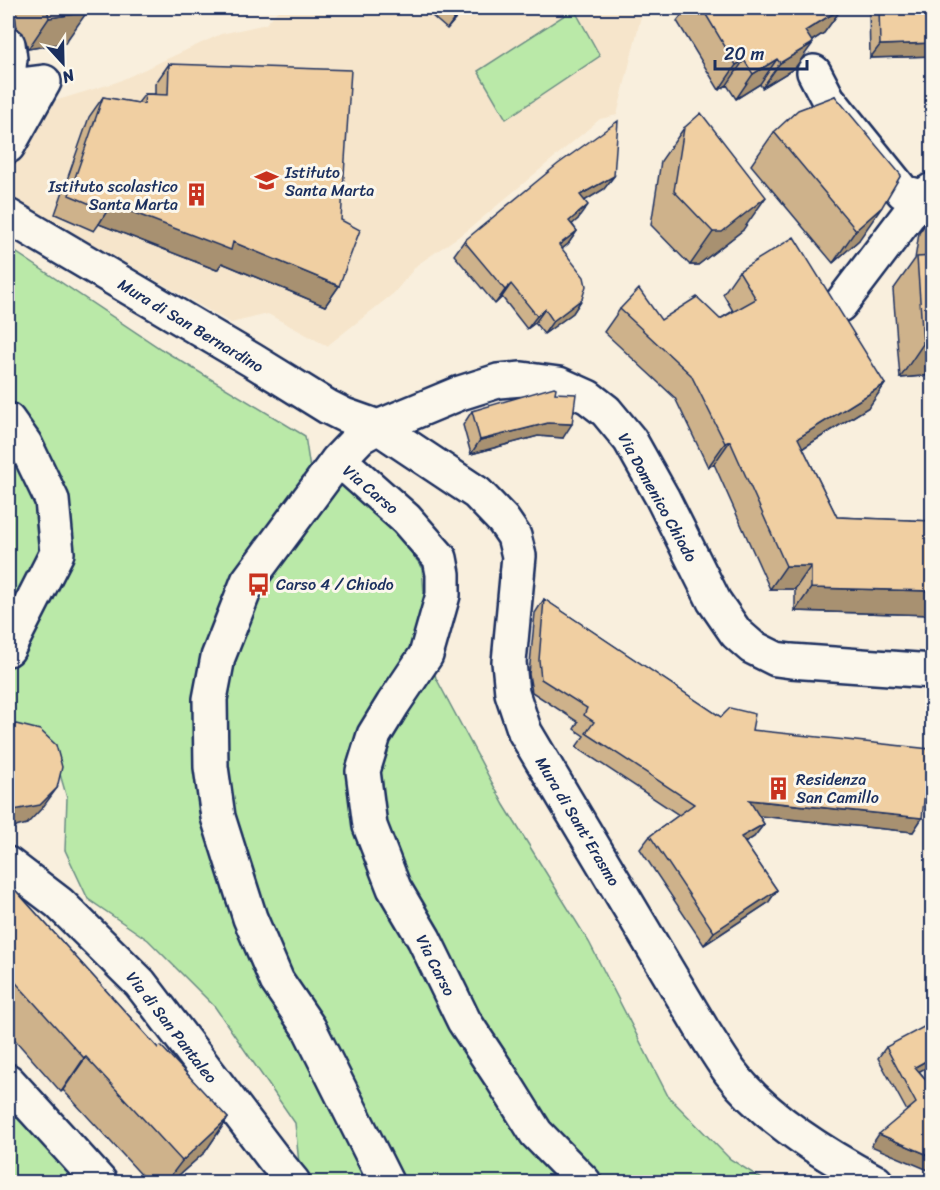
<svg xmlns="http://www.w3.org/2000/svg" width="940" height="1190" font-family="Sriracha,sans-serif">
	<rect width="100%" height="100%" fill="#f9efdd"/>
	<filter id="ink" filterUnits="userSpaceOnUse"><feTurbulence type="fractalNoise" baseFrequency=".0167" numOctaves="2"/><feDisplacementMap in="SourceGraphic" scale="12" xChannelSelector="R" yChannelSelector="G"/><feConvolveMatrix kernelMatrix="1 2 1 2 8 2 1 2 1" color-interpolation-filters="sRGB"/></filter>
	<g filter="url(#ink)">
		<path fill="#f6e5cb" d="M280,8H643L617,115L600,119L468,230L417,265L394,293L327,346L268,314L231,323L8,196V165L38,106L117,82L221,34L266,24Z"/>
		<path fill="#bae9a8" stroke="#6a8c83" stroke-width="1.5" d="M574,9L600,56L506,119L478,71Z
			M8,247L161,349L305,436L310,469L347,487L398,535L422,567L428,651L436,678L504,805L589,942L668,1096L730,1159L767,1182H269L299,1164L295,1123L215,1007L148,940L88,899L65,850L67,798L55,757L8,729Z
			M8,1102L86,1182H8Z"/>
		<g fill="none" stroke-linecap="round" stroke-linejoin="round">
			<defs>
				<path id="street" d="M8,44L10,59L8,75
					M814,72L828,99L903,192L922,197L932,190
					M8,88L20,85L44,82
					M8,146L44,82
					M8,216L252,360L328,407L344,415L378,427L477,493L503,520L514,536L519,556L509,662L512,693L525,732L702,1029C711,1043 720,1058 730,1072C765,1118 825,1155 876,1182
					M840,305L922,197
					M8,420L25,444L52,500L57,553L8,649
					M337,461L360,437L378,427L460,393L498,381L522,379L559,384L588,397L606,411L630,440L662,497L714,601L736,633L752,647L776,659L791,661L932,671
					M8,864L59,903L140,983L274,1159L293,1182
					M8,1081L100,1182
					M386,1182L309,1028L277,981L250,918L218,817L211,767L210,699L218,657L248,581L337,461L352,471L406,519L440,558L443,574V595L426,655L393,704L374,735L363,771L370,826L394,888L424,939L464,1021L501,1077L536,1133L584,1182"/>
			</defs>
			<use href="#street" stroke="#1b2f5e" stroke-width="38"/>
			<use href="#street" stroke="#fbf7ec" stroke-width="33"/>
		</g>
		<path fill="#ceb28b" stroke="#1b2f5e" stroke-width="1.5" d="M14,8H87L65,43L28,49L26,41L23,33L17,28Z
			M425,8H465L447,29L424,9Z
			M687,8H842L824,33L812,41L795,68L762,88L760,84L736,99L727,85L719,90L677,21Z
			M869,8H933V56L870,58Z
			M169,64L341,220L339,286L325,306L222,263L217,270L99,224L94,231L55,214L89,117L103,97L138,103L145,94H155V84Z
			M835,96L859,240L833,263L751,165L774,132Z
			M684,128L743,230L698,265H690L651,225L661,161Z
			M614,176L604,189L584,201L578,219L572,224L577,231L568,244L562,249L582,299L573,313L544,334L535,323L527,329L502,297L495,304L454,255L464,241Z
			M933,213V375L900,378L893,290L915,259L919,233Z
			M739,271L885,384L869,407L803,448L837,517L929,521L933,514V615L795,611V589H770L714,464L708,467L675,398L604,332L620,309L661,320L720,319L733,311L723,294Z
			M555,393L563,438L538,436L471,454L463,425L472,411Z
			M544,599L721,717L752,730L922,818L913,832L759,816L764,824L754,837L745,843L777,890L768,903L704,945L640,849L650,836L679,815L576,747L584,736L574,729L578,722L532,692L529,674L535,613Z
			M8,882L158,1048L228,1118L205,1152L171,1182H148L63,1090L61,1092L8,1032Z
			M886,1047L919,1071L933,1088L871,1146L907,1111L878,1058Z"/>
		<path fill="#a89171" stroke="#1b2f5e" stroke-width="1.5" d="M462,8H465L447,29Z
			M842,8L824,33L788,56L805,31Z
			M87,12L65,43L28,49L49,18Z
			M813,43L795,68L762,88L780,63Z
			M933,43V56L870,58L880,45Z
			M777,59L760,84L736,99L753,74Z
			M744,60L727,85L719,90L736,65Z
			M614,176L604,189L571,209L580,195Z
			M766,197L743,230L698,265H690L713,232Z
			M111,204L233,242L339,286L325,306L222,263L217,270L99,224L107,211Z
			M588,205L578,219L560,235L569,221Z
			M882,207L859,240L833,263L856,230Z
			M577,231L568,244L549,259L559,245Z
			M511,284L502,297L495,304L505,290Z
			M582,299L573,313L544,334L553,321Z
			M545,309L535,323L527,329L537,316Z
			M923,344H933V375L900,378Z
			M885,384L869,407L782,461L798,438Z
			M548,423L572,424L563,438L538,436L471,454L480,440Z
			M730,441L714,464L708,467L725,443Z
			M786,566H811L795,589H770Z
			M811,588L933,591V615L795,611Z
			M57,788L43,807L27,824L8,829V808Z
			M749,800L922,818L913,832L740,814Z
			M764,824L754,837L732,850L741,837Z
			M777,890L768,903L704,945L714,932Z
			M86,1057L63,1090L61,1092L84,1058Z
			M933,1057V1064L907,1078L915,1067Z
			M228,1118L205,1152L171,1182H166L182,1161Z
			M879,1134L933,1157V1172L871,1146Z"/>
		<path fill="#f0cfa2" stroke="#1b2f5e" stroke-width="1.5" d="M47,8H87V12L49,18Z
			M702,8H842L805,31L813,43L780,63L777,59L753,74L744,60L736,65Z
			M879,8H933V43L880,45Z
			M169,64L351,70L341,220L360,230L339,286L233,242L231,250L111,204L107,211L69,195L103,97L144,104L145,94L168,95Z
			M835,96L901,175L882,207L856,230L774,132L798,110Z
			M701,113L766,197L722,232H713L674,191L684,128Z
			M618,121L614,176L580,195L588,205L569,221L577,231L559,245L584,277L586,286L582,299L553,321L545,309L537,316L511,284L505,290L464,241L558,164Z
			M794,237L885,384L798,438L837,517L933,521V591L811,588V566H786L730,441L725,443L691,375L620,309L639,289L661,320L697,297L720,319L756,299L739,271Z
			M933,256V344H923L917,257Z
			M554,387L556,388L555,393L576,394L572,424L548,423L480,440L472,411Z
			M544,599L721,717L730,708L755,714L752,730L930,749L922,818L749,800L764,824L741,837L777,890L714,932L650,836L694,804L586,733L594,722L584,715L587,708L541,679L539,660Z
			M16,724L40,730L56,745L62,767L57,788L40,805L14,810L8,808V727Z
			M8,882L158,1048L161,1046L228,1118L182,1161L86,1057L84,1058L8,974Z
			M933,1022V1057L915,1067L933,1088V1157L879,1134L916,1103L886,1047Z"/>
	</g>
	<defs>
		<symbol id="school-bare" viewBox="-9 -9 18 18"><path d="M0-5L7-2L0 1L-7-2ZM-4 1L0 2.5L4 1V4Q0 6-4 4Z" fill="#c8321e" stroke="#fbf7ec" stroke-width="2.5" paint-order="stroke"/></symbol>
		<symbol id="building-bare" viewBox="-9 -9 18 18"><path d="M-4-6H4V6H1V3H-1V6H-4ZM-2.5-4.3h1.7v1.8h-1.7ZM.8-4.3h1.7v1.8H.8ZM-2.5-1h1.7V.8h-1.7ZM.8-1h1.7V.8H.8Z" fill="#c8321e" stroke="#fbf7ec" stroke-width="2.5" paint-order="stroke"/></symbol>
		<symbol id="bus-bare" viewBox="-9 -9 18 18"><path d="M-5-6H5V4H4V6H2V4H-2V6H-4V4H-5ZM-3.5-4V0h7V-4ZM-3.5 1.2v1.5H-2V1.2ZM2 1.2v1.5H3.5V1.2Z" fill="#c8321e" stroke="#fbf7ec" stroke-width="2.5" paint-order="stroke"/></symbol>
	</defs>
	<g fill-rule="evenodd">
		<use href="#school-bare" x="250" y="164" width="33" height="33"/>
		<use href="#building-bare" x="180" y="178" width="33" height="33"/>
		<use href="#bus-bare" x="242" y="568" width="33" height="33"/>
		<use href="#building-bare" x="762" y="772" width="33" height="33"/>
	</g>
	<g text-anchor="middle" stroke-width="6" stroke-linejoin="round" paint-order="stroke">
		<g font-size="16" fill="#1b2f5e" stroke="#fbf7ec" text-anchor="start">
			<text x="285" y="178">Istituto<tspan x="285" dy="18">Santa Marta</tspan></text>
			<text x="178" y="192" text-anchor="end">Istituto scolastico<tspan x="178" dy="18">Santa Marta</tspan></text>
			<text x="276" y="590">Carso 4 / Chiodo</text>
			<text x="796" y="785">Residenza<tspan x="796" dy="18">San Camillo</tspan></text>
		</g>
		<g font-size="16" fill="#1b2f5e" stroke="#fbf7ec">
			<text transform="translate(191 325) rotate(31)" y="6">Mura di San Bernardino</text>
			<text transform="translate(371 489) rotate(40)" y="6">Via Carso</text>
			<text transform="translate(658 497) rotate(61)" y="6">Via Domenico Chiodo</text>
			<text transform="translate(578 821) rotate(59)" y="6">Mura di Sant'Erasmo</text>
			<text transform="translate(436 965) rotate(63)" y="6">Via Carso</text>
			<text transform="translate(172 1027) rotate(52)" y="6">Via di San Pantaleo</text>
		</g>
	</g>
	<rect width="940" height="1190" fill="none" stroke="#fbf7ec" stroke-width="30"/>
	<rect x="15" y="15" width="910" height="1160" fill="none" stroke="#1b2f5e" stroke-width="2" filter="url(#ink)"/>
	<g transform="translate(63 63) rotate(158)" stroke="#fbf7ec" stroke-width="4.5" paint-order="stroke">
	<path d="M0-4.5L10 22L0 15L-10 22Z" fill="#1b2f5e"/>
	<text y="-9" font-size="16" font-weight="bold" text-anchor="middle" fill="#1b2f5e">N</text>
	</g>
	<path d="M715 60v9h92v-9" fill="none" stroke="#1b2f5e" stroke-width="3"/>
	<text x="724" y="60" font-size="18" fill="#1b2f5e" stroke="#fbf7ec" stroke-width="4.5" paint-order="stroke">20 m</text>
</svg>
